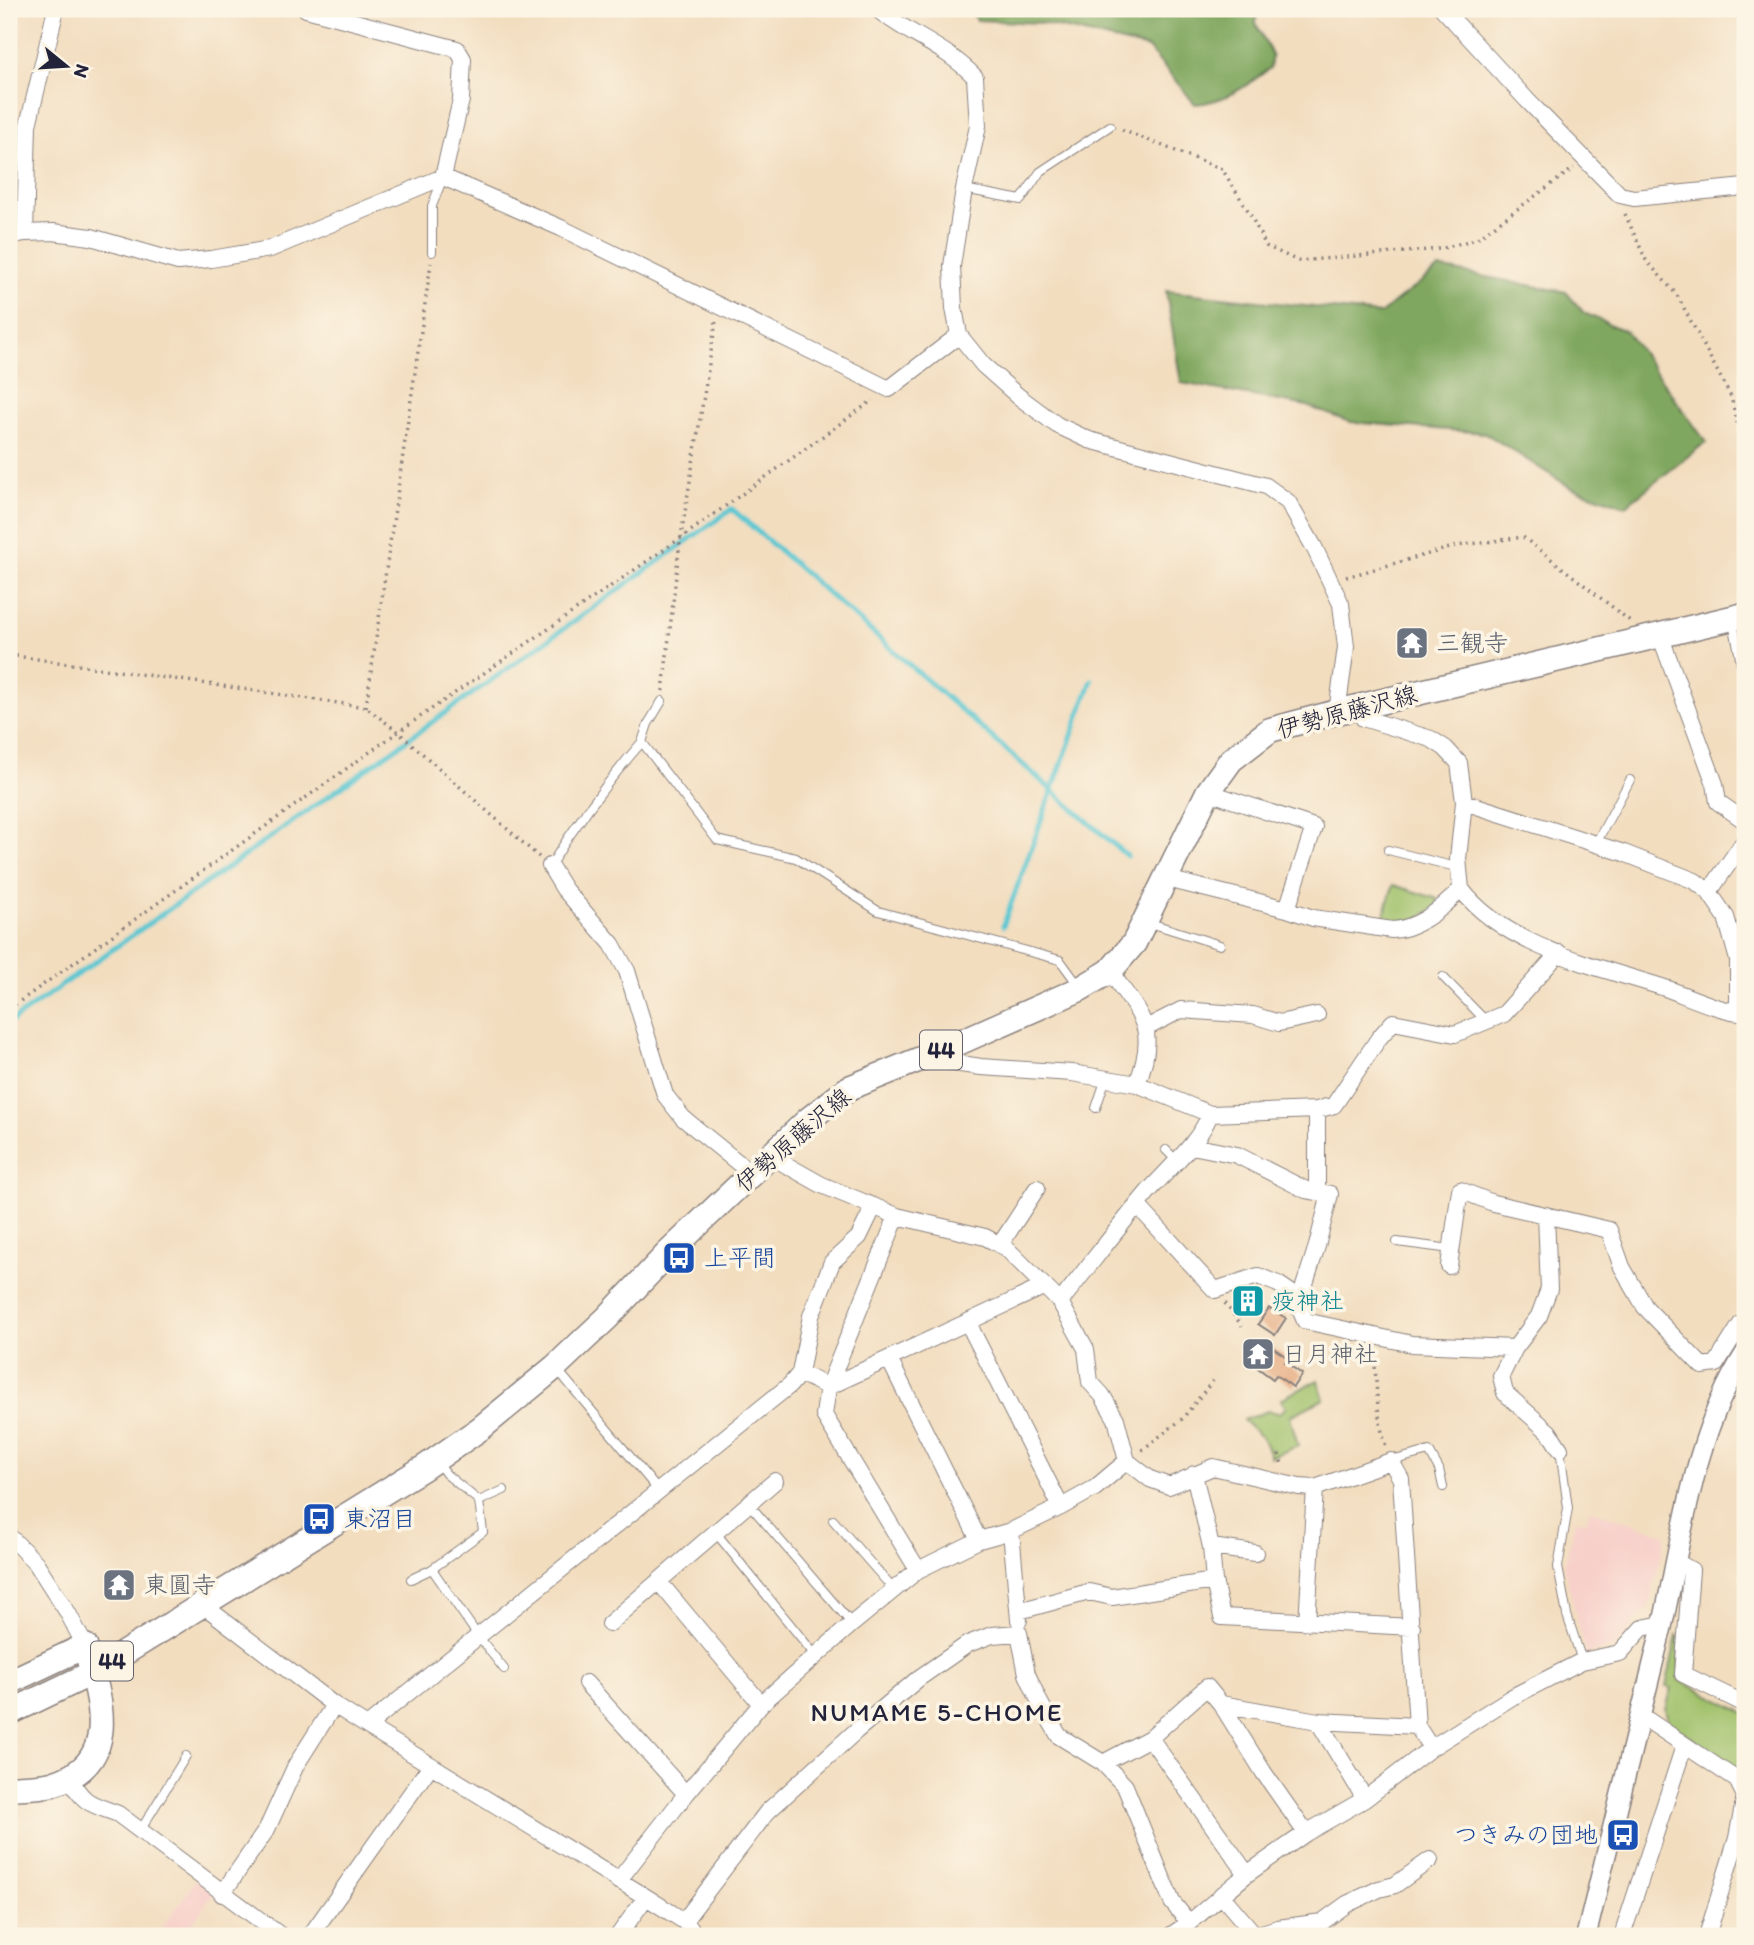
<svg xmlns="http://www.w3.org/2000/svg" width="1754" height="1945" font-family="Itim,'Klee One',sans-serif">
	<rect width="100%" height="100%" fill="#fcf5e5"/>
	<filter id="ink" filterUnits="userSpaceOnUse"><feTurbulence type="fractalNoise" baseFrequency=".0143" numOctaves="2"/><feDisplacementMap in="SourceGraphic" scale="14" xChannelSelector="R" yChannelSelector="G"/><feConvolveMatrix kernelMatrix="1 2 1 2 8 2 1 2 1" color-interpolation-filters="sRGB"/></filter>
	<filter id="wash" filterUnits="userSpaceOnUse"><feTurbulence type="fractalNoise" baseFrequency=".00686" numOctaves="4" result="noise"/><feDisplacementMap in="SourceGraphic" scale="28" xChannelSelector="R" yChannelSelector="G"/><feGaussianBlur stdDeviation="1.57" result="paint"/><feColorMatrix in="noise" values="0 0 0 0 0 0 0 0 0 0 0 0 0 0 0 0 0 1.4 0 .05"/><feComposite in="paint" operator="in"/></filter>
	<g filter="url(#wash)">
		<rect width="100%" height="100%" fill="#f2ddbf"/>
		<path fill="#f7d0ca" d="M1590,1509L1666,1535L1648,1610L1637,1617L1627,1634L1610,1648L1586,1654L1564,1567L1575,1520L1586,1522Z
			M196,1880L214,1893L183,1936H156Z"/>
		<path fill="#a0c16a" stroke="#617252" stroke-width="2" d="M1393,885L1438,899V906L1402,928L1382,923Z
			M1318,1380L1324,1399L1290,1416L1298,1446L1271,1457L1263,1439L1243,1420L1268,1411L1279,1413L1286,1408L1281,1399Z
			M1677,1635L1679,1638V1680L1745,1713V1775L1669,1722L1666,1710L1672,1688L1666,1687Z"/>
		<path fill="#80a75e" stroke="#51644c" stroke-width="2" d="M971,9H1257L1256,24L1272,55L1270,68C1247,86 1225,102 1195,104L1148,48L1041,23L976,20Z
			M1439,268L1566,292L1584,313L1627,332L1706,442L1625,506L1570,487L1485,433L1350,422L1307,406L1181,383L1166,291L1380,314Z"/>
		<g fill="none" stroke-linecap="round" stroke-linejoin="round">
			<path stroke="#5bc7d2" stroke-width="5" d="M1003,926L1092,680
				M9,1023L732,509L1127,856"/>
		</g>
		<g id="blocks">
			<path fill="#e5a77b" d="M1269,1308L1286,1318L1275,1335L1258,1324Z
				M1269,1345L1288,1358L1285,1362L1302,1374L1293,1387L1276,1375L1273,1379L1258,1368L1261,1364L1257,1362Z"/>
		</g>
	</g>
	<g filter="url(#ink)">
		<use href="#blocks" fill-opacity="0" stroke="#8a807d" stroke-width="2"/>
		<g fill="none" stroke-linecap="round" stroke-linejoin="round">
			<defs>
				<path id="service" d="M964,189L1021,200L1040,172L1110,126
					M432,252V206L442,180
					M1733,622L1745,684
					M642,742L648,724L662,701
					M1595,845L1630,780
					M1388,850L1460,868
					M550,866C577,822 608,781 642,742L717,840L796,858L878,911L1060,960L1079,986
					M1147,922L1220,945
					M1443,977L1486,1021
					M1096,1108L1106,1078
					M1166,1150L1176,1160
					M1397,1242L1451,1249
					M556,1368L658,1490
					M1560,1449L1568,1508L1558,1567L1567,1615L1582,1661
					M1391,1461L1429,1451L1439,1469L1443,1487
					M438,1463L446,1474L479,1501L483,1532L432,1569L478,1636L504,1669
					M479,1501L504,1490
					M749,1504L852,1624
					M833,1520L894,1590
					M716,1533L815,1655
					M411,1579L432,1569
					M140,1831L186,1756"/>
				<path id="minor" d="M306,9L457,49L463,59L461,100L443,177
					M877,9C909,35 945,46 975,77L978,126L964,189L952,266L954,308L959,335L983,365L1018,396L1057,425L1089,440L1266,486L1288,502L1314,547L1341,604L1346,647L1337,712
					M1443,9L1527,100L1620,195L1634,198L1745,187
					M25,233L53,232L91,237L178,262L211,259L270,249L443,177L561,228L889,389L959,335
					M9,236L25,233L28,125L56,9
					M1660,635L1715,784L1718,802L1745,821
					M1358,708L1363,718L1431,739L1445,748L1459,763L1464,802L1458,859L1461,889
					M1208,792L1314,827L1287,909
					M1464,802L1624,853L1695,881L1709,892L1726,917L1738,960V1013
					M550,866L564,889L612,944L627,971L665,1095L683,1118L752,1174
					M1167,879L1287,909L1313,918L1392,930C1418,929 1444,907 1461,889C1506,948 1600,967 1668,989C1692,998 1720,1011 1745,1013
					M1709,892L1745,840
					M1110,971C1141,1017 1159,1027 1137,1084
					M1146,1028L1181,1010L1253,1015L1279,1023L1317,1015
					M940,1051L954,1063L981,1067L1072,1073L1137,1084L1210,1114
					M1317,1110V1191
					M773,1154L781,1162L822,1185L897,1216L985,1237L1006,1248L1060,1302L1086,1349L1090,1382L1102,1395L1116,1419L1127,1461L1150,1479L1169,1486L1213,1467L1299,1487L1315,1488L1391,1461L1401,1479L1417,1726L1431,1748
					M1137,1205L1215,1290L1258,1276L1278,1284L1300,1299L1317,1246L1330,1194L1306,1190L1237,1155L1192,1146
					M897,1216L828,1387L824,1415L918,1570
					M1000,1245L1037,1188
					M1449,1266L1460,1190L1493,1203L1609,1230L1622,1267L1645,1307L1702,1366L1716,1364L1741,1324L1745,1326
					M1300,1299V1309L1305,1321L1412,1344L1515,1348L1539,1316L1549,1289L1546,1215
					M1060,1302C1089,1266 1117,1229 1147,1193C1167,1170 1200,1142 1210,1114L1317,1110L1334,1105L1379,1038L1393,1022L1455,1034L1504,1014L1559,953
					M968,1323L1061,1507
					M1515,1348L1501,1376L1505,1393L1549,1432L1560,1449
					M889,1359L979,1540
					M800,1373L811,1316L832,1262L859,1237L874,1206
					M1194,1474L1211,1547L1214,1581L1222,1617L1412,1627
					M1011,1531L1019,1620
					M9,1536L36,1563L68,1613L85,1646
					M1211,1547L1255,1553
					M1675,1561L1691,1570L1683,1674L1745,1704
					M659,1582L761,1704
					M203,1605L334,1705L367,1726L646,1897L684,1921L697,1936
					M1019,1611L1089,1592L1112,1597L1214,1581
					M1307,1623L1315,1488
					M609,1624L775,1481
					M586,1683L686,1794
					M1221,1704L1264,1773L1306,1833
					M1640,1715L1737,1780L1745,1796L1737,1838L1707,1936
					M1318,1721L1365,1799
					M367,1726L790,1385L800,1373L828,1387L1043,1287
					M1150,1738L1247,1874
					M1103,1763L1150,1738L1207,1687L1221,1704L1318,1721L1417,1726
					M70,1777C82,1804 92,1804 118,1814L281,1936
					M618,1881L686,1794L761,1704L852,1624L918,1570L979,1540L1011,1531L1061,1507L1095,1488L1127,1461
					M222,1894L267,1829L296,1765L334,1705
					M1221,1895L1256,1936
					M684,1921L767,1812L856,1731L919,1678L968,1644L992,1635L1019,1633L1027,1674L1040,1703L1059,1736L1103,1763L1125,1786L1172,1902L1189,1923L1247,1874L1306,1833L1365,1799L1431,1748L1512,1697L1582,1661L1620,1653L1642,1628L1662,1624
					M1255,1935L1278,1928L1322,1922L1347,1904L1379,1889L1395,1885L1430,1860
					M310,1936L431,1765
					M618,1936L646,1897
					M1170,1936L1189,1923
					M1622,1936L1684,1746"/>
				<path id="tertiary" d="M1586,1936C1611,1833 1637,1730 1662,1627C1683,1535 1693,1435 1745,1354"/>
				<path id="primary" d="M9,1682L85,1646C100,1698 123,1763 52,1784C39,1787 23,1787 9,1788
					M9,1713L92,1673L121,1655L425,1467L481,1428L555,1367L607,1318L667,1254L808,1120L849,1088L940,1051L1080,989L1110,971L1134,943L1208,792L1231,760L1270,730L1337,712L1745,615"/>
			</defs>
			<use href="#service" stroke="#8a807d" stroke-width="10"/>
			<use href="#minor" stroke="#8a807d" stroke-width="18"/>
			<use href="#tertiary" stroke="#8a807d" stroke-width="22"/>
			<use href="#primary" stroke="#8a807d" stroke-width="27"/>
			<path stroke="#8a807d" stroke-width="3.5" stroke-dasharray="2 5" stroke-linecap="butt" d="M1122,130L1222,169L1249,212L1266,246L1298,261L1440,249L1476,239L1574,168
				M1625,214L1646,260L1677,295L1731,397L1743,447L1745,476
				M1739,511L1745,487
				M1346,577L1457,546L1523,537L1630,621
				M9,655L366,707L398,732L539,857
				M663,691L679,549L716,321
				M366,707L431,263
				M9,1009L398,732L681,538L873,400
				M1225,1303L1242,1326
				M1374,1353C1377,1384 1376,1417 1386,1446
				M1142,1450L1182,1419L1215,1378
				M1279,1454L1282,1465"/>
			<use href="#service" stroke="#fff" stroke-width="8"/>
			<use href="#minor" stroke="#fff" stroke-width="16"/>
			<use href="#tertiary" stroke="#fff" stroke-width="19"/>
			<use href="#primary" stroke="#fff" stroke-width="24"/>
		</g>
	</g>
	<defs>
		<symbol id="temple-square" viewBox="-11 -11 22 22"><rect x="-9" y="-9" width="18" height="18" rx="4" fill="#6b7280" stroke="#fcf5e5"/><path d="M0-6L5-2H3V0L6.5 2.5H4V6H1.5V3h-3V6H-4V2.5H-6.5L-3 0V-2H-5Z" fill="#fff"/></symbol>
		<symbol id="bus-square" viewBox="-11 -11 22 22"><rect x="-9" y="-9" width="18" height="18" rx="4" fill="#1a4fb4" stroke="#fcf5e5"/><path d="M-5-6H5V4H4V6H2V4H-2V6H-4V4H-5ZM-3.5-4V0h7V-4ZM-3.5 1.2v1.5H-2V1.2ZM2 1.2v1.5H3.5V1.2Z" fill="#fff"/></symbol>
		<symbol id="building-square" viewBox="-11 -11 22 22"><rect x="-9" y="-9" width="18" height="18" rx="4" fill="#0f9aa8" stroke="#fcf5e5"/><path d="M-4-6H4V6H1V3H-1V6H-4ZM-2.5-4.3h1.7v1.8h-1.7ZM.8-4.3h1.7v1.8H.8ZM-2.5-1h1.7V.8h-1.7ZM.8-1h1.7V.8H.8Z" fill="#fff"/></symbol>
	</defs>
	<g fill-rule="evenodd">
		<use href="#temple-square" x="1393" y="624" width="38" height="38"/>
		<use href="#bus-square" x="660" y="1239" width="38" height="38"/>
		<use href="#building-square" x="1229" y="1282" width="38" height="38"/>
		<use href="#temple-square" x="1239" y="1335" width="38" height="38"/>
		<use href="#bus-square" x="300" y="1500" width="38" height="38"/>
		<use href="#temple-square" x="100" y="1566" width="38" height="38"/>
		<use href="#bus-square" x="1604" y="1816" width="38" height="38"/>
	</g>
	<g text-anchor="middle" stroke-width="7" stroke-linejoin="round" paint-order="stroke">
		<g fill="#fcf5e5" stroke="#63616e" stroke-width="2">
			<rect x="920" y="1030.5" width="42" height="39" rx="5"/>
			<rect x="91" y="1641.5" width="42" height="39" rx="5"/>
		</g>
		<g font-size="23" font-weight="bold" fill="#22223b">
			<text x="941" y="1058">44</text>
			<text x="112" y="1669">44</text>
		</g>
		<g font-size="24" fill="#5b616d" stroke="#fcf5e5" text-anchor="start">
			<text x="1436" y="651">三観寺</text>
			<text x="1282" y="1362">日月神社</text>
			<text x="144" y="1593">東圓寺</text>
		</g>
		<g font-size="24" fill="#22223b" stroke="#fcf5e5">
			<text transform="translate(1347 712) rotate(-15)" y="8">伊勢原藤沢線</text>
			<text transform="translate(793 1140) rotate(-41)" y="8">伊勢原藤沢線</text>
		</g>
		<g font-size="24" fill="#164399" stroke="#fcf5e5" text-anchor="start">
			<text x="704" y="1266">上平間</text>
			<text x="344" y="1527">東沼目</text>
			<text x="1598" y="1843" text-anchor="end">つきみの団地</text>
		</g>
		<g font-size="24" fill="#0d838f" stroke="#fcf5e5" text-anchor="start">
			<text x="1272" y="1309">疫神社</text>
		</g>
		<g font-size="26" letter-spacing="2" fill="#22223b" stroke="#fcf5e5">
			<text x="937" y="1721">NUMAME 5-CHOME</text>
		</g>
	</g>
	<rect width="1754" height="1945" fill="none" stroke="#fcf5e5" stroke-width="35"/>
	<g transform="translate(66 66) rotate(108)" stroke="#fcf5e5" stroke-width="5" paint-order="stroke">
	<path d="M0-5L12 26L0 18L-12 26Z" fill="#22223b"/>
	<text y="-10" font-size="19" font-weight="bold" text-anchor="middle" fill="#22223b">N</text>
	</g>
</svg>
